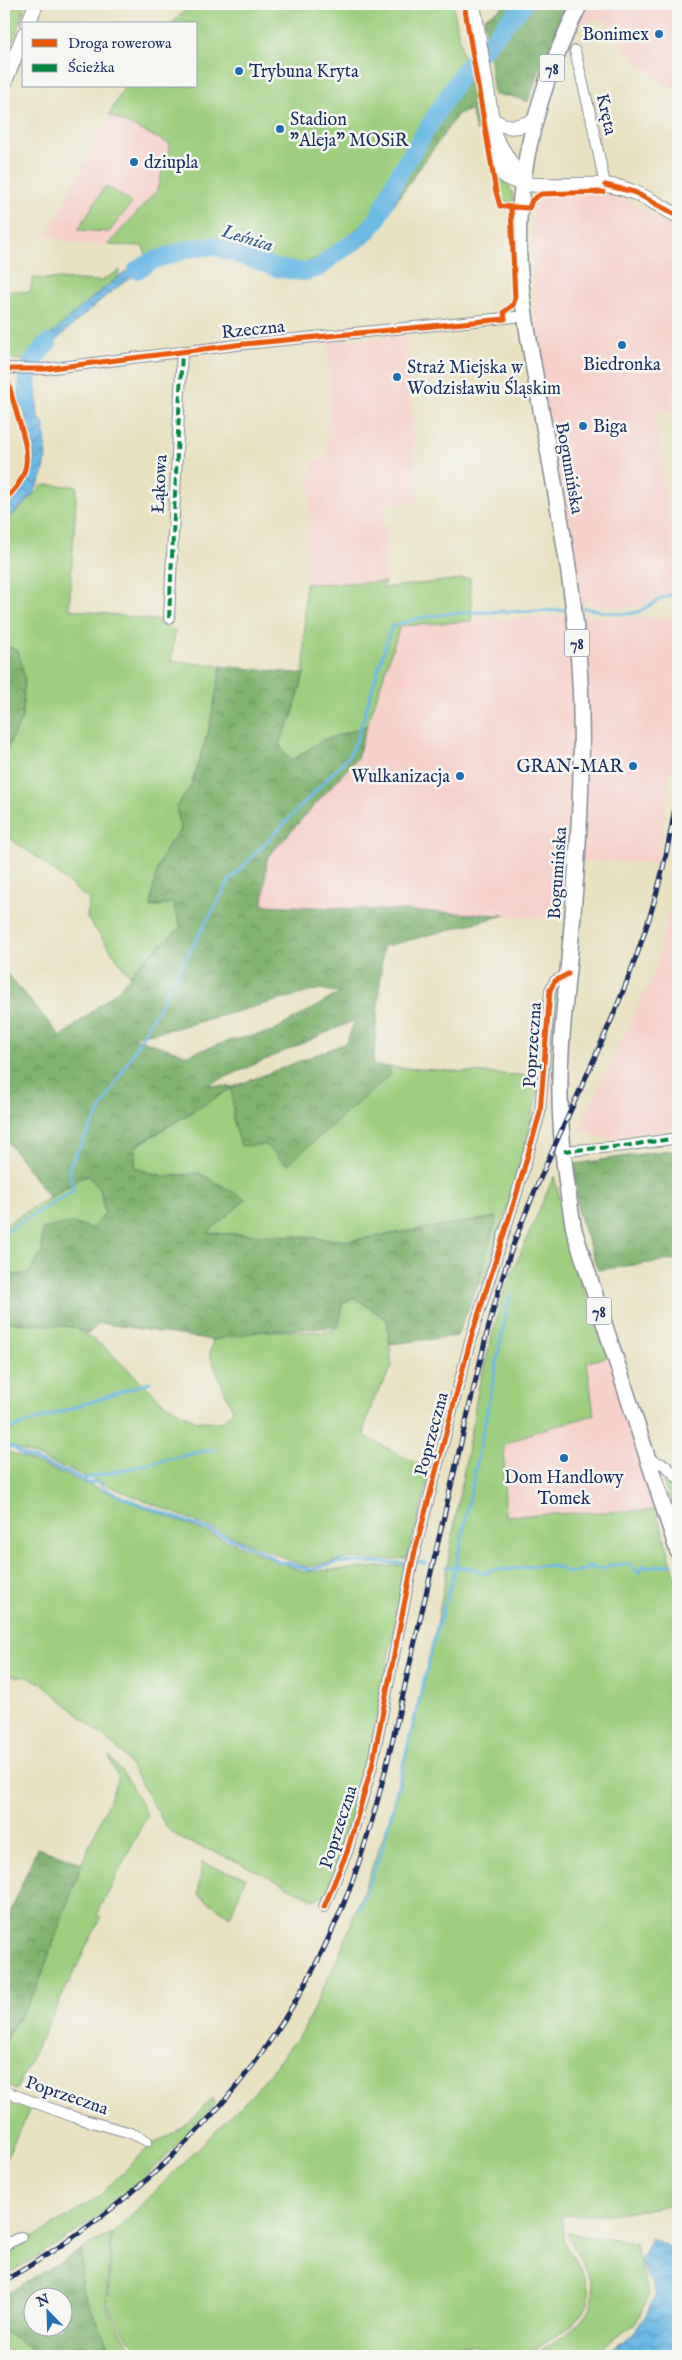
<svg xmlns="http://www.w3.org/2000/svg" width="682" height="2360" font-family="'IM FELL English',serif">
	<defs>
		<pattern id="forest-crowns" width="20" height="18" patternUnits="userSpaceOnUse" patternTransform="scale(1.25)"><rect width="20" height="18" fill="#7eb26d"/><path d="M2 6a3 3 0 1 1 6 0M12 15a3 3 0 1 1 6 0" fill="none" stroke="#66915d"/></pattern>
		<pattern id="water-waves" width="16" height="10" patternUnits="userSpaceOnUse" patternTransform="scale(1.25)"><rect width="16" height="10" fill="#6dbae6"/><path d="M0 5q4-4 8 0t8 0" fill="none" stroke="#5998be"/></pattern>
	</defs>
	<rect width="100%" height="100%" fill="#f6f6f2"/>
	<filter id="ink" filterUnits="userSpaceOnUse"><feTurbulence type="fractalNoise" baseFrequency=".02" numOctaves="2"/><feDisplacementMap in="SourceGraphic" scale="10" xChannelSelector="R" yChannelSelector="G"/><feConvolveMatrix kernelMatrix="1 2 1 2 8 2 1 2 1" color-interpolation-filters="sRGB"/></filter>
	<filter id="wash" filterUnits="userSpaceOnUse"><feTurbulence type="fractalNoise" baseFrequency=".0096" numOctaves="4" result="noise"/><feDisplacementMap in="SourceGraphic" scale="20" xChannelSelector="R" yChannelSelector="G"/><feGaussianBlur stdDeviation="1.12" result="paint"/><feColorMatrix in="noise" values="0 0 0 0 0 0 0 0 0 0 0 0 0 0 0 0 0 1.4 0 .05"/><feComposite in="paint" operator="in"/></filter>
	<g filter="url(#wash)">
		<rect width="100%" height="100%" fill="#e8e2c1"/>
		<path fill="#f7d0ca" d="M588,4H659L678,13V91L650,74L617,41L602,18L577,26Z
			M110,115L170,144L157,189L108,245L77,244L46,236Z
			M593,193L620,196L678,231V348L674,410L655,415L678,588L640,607H598L590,605L589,600L581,602L553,450L535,328L531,239L533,205L542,197Z
			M407,336L417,502L384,505L386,584L306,586V543L310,508L312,460L327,459L330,348L323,341Z
			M556,616L677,618L673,746L668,796L657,863L569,860L562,919L263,905L267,858L357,758L400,626Z
			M674,888H678V1128L606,1139L579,1128L655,971Z
			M610,1359L657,1509L584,1514L507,1516L505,1445L530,1434L594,1416L588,1362Z"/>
		<path fill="#9dcf7e" stroke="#5c7f6e" d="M4,4H26L4,66Z
			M192,4H453L464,63L411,146L382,198L366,221L331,251L302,265L280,263L221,240L192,241L146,255L143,246L108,245L157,190L170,144L109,115L125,86H196V24H171Z
			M493,160L512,192L514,203H503L501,200Z
			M107,187L124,197L131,204L109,232L78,230L103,189Z
			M120,270L117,278L29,355L26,361L4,357V290L30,292L33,278L101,281Z
			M43,485L77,486L69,609L162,621L175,632L171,661L221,666L209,730L190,788L176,807L181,830L166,847L151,907L173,903L181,927L141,962L130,976L87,918L89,900L38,858L4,834V754L22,718L18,651L4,645V521L20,509Z
			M470,578L472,621L400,626L367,726L323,740L291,761L279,744L292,717L304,674L305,584L385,582L383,588Z
			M388,1067L531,1076L541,1081L514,1188L483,1283L478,1284L496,1217L348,1241L295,1236L206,1233L246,1200L199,1173L166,1177L135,1168V1147L233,1087V1119L390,1075Z
			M87,1175L100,1189L105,1214L91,1228L70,1223L42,1252L29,1273L4,1276V1225Z
			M554,1176L576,1268L608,1357L587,1362L594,1415L531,1433L504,1445L505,1516L656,1510L678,1584V2204L624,2213L561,2216L564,2243L580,2268L589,2291L588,2304L572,2325L529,2354L517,2356H505L472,2345L439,2344L426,2356H146L129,2339L108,2307L112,2234L252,2095L303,2031L343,1946L393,1810L437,1625L478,1390L503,1294Z
			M354,1297L387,1320L392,1367L374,1399L364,1429L366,1437L431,1471L407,1558L374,1560L351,1558L307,1567L4,1443V1320L7,1322L74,1327L104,1347L165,1404L196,1421L221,1422L233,1411L210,1355L213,1340L226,1330L326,1332L339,1327L342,1304Z
			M4,1450L304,1572L406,1565L372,1743L348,1837L325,1897L313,1899L234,1860L181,1839L167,1828L124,1755L105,1738L43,1684L28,1677L4,1675Z
			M670,1478L678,1485V1523L663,1480Z
			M109,1756L127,1778L147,1815L97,1915L101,1917L16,2090L4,2084V2042L37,1988L82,1863L118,1779Z
			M202,1863L246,1877L230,1917L198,1894Z
			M4,2096L41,2109L29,2110L4,2163Z
			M212,2098L215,2104C172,2153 124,2200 70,2236C48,2250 26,2263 4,2276V2248L39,2234L76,2212L99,2196L153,2143L169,2136L189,2122Z
			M111,2233L106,2307L136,2356H113L81,2287L82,2249Z
			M567,2233L635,2243L649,2296L635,2324L589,2356H534C555,2342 601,2316 592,2286C586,2268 575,2250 567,2233Z
			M4,2331L41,2356H4Z
			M441,2347L469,2349L484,2356H432Z"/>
		<path fill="url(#forest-crowns)" stroke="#4c7066" fill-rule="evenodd" d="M508,4H568L541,66L528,102L511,96L494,95L484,18Z
			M471,57L483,129L476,131L471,110L458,114L392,207L367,238L327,267L318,265L371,218Z
			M4,645L18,651L25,678L22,718L4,754Z
			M221,666L304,674L292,717L279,744L291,761L323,740L367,726L357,758L267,858L263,905L505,915L383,947L373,1065L388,1067L390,1075L287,1165L265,1145L241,1146L233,1119L232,1088L135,1146V1168L166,1177L199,1173L246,1199L207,1233L295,1236L348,1241L497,1217L478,1284L457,1336L390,1344L387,1320L354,1297L342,1304L339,1327L263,1331L213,1340L100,1323L88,1334L74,1327L7,1322L4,1320V1276L29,1273L42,1252V1229L70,1223L91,1228L105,1214L100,1189L88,1174L49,1197L4,1137V970L61,1037L119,989L141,962L181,927L173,903L151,907C155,873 157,857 181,830L176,807L190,788L209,730ZM320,989L340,993L271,1032L232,1040L187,1055L132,1037L176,1028ZM355,1020L346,1043L233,1087L208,1085Z
			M668,1150L678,1154V1259L598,1270L578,1213L575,1164Z
			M37,1848L82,1863L37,1988L4,2042V1928Z
			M82,2249L81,2287L113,2356H41L4,2331V2295ZM32,2298H62V2328H32Z"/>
		<path fill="url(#water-waves)" stroke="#4474a2" d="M157,253L159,261C121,278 72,325 41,355L38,361H27L31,353C70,318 109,278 157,253Z
			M20,376L35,377L38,417L43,422C51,471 43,491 4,521V510C11,505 17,497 22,490C53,450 15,417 20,376Z
			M651,2238L668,2246L678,2272V2356H596C632,2341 638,2330 656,2297L653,2283L640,2262Z"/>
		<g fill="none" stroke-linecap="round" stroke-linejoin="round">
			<path stroke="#6dbae6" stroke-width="3" d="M584,608C596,610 622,616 634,613C648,609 659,597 673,594
				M4,1232L73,1191L69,1166L230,880L349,756L357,739L391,627C440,606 509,614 563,610
				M4,1431L150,1382
				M4,1446L14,1448L23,1455L83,1479L87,1483L98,1482L105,1489L119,1496L242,1543L268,1555L278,1562L288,1563L309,1570L340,1562L405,1563
				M83,1479L213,1449
				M417,1562L426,1563
				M446,1567L473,1568L485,1574L490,1570C498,1569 506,1570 514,1569C534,1567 551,1560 568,1573L585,1570L588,1566L596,1569L607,1568L609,1565L629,1564L640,1573L643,1565L648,1568L672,1564
				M359,1910L383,1847L434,1640L456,1567L510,1295"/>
			<path stroke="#6dbae6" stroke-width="18" d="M137,270L152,261L188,249L214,246L276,268L303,272L319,268L331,257L363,236L377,220L397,177L464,70L524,4
				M27,401C26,374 28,362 48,343"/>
		</g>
	</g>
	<g filter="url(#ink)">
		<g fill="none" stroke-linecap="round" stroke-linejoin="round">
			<defs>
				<path id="street" d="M575,51L591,117L605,185
					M4,368L45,369L244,344L525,316
					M169,618L182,351
					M564,1151L624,1146L678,1138
					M648,1459L665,1465L678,1478
					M324,1907L347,1852L372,1766L414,1555L471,1338L516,1196L540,1113L550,990L555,981L568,974
					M4,2091L74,2117L131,2133L147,2141
					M4,2245L21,2237"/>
				<path id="secondary" d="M473,4L495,138C496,150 496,164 504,175C520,193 588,181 612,186C636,190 657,204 678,216
					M28,24L36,4
					M4,84L24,34
					M492,119C507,131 520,127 536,120
					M496,139L523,183"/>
				<path id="primary" d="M580,4C548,65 526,137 520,206C514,264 526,323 536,380C554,490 580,602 581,714C583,789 577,864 571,938C567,984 561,1030 560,1075C559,1127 565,1180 574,1230L678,1552"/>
			</defs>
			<use href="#street" stroke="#828890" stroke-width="12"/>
			<use href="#secondary" stroke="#828890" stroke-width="16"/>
			<use href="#primary" stroke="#828890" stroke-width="18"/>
			<use href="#street" stroke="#fff" stroke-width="10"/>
			<use href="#secondary" stroke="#fff" stroke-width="14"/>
			<use href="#primary" stroke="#fff" stroke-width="15"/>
			<defs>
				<path id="rail" d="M4,2281C164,2189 285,2060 351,1885C379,1809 395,1729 413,1650C437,1545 461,1441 486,1337C495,1302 504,1268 517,1235C556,1132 611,1036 645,931C661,884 671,837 678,787"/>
			</defs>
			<use href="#rail" stroke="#1b2f5e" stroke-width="5"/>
			<use href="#rail" stroke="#f6f6f2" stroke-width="3" stroke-dasharray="9" stroke-linecap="butt"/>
			<path stroke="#00873e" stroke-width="4" stroke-dasharray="8 4" stroke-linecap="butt" d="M169,618L182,351
				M564,1151L624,1146L678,1138"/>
			<defs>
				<path id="cycleway" d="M464,4L496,192L500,206L529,208L532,200L541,194L603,192
					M605,185L634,192L678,216
					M4,500C39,470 25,443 15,407C11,394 8,381 5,369H45L244,344L505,319L504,312L513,305L515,299L511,208
					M324,1907L347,1852L372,1766L414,1555L471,1338L516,1196L540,1113L550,990L555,981L568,974"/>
			</defs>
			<use href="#cycleway" stroke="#f6f6f2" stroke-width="8"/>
			<use href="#cycleway" stroke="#e8590c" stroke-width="5"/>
		</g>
	</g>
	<g fill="#1f6fb2" stroke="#f6f6f2" stroke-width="2">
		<circle cx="659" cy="34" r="5"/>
		<circle cx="239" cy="71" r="5"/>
		<circle cx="280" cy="129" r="5"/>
		<circle cx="134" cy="162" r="5"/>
		<circle cx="622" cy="345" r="5"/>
		<circle cx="397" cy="377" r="5"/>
		<circle cx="583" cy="426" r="5"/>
		<circle cx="633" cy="766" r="5"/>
		<circle cx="460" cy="776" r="5"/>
		<circle cx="564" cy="1458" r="5"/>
	</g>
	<g text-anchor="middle" stroke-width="5" stroke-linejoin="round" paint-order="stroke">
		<g fill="#f6f6f2" stroke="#5d6b8a" stroke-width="1">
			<rect x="539.5" y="54.5" width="25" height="27" rx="4"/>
			<rect x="564.5" y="629.5" width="25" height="27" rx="4"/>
			<rect x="586.5" y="1297.5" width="25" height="27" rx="4"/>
		</g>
		<g font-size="16" font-weight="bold" fill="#1b2f5e">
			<text x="552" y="74">78</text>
			<text x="577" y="649">78</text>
			<text x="599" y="1317">78</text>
		</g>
		<g font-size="18" fill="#1b2f5e" stroke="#f6f6f2" text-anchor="start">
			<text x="649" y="40" text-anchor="end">Bonimex</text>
			<text x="249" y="77">Trybuna Kryta</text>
			<text x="290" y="125">Stadion<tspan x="290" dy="21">"Aleja" MOSiR</tspan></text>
			<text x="144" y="168">dziupla</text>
			<text x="622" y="370" text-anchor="middle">Biedronka</text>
			<text x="407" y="373">Straż Miejska w<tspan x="407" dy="21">Wodzisławiu Śląskim</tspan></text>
			<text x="593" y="432">Biga</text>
			<text x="623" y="772" text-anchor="end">GRAN-MAR</text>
			<text x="450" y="782" text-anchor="end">Wulkanizacja</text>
			<text x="564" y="1483" text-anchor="middle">Dom Handlowy<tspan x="564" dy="21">Tomek</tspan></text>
		</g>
		<g font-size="18" fill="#1b2f5e" stroke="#f6f6f2">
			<text transform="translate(607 114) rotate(77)" y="6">Kręta</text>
			<text transform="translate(253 329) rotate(-6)" y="6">Rzeczna</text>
			<text transform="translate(570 468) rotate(80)" y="6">Bogumińska</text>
			<text transform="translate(159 484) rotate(-87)" y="6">Łąkowa</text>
			<text transform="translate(557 873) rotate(-86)" y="6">Bogumińska</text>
			<text transform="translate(532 1045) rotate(-86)" y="6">Poprzeczna</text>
			<text transform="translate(431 1434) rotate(-75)" y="6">Poprzeczna</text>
			<text transform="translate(338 1827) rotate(-72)" y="6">Poprzeczna</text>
			<text transform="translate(67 2095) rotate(19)" y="6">Poprzeczna</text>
		</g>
		<g font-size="19" font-style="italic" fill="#345987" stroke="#f6f6f2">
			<text transform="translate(248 237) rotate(17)" y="7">Leśnica</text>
		</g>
	</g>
	<rect width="682" height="2360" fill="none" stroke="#f6f6f2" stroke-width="20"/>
	<rect x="22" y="22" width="175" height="65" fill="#f6f6f2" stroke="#9ea6b7"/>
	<rect x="32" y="39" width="25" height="8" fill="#e8590c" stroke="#9ea6b7"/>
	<text x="68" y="48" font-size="15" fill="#1b2f5e">Droga rowerowa</text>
	<rect x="32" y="64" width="25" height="8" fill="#00873e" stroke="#9ea6b7"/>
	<text x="68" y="72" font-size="15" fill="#1b2f5e">Ścieżka</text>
	<g transform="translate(48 2312) rotate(337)"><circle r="24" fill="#f6f6f2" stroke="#9ea6b7"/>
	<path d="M0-4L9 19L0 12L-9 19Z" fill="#1f6fb2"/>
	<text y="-8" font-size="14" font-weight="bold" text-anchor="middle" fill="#1b2f5e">N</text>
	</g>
</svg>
